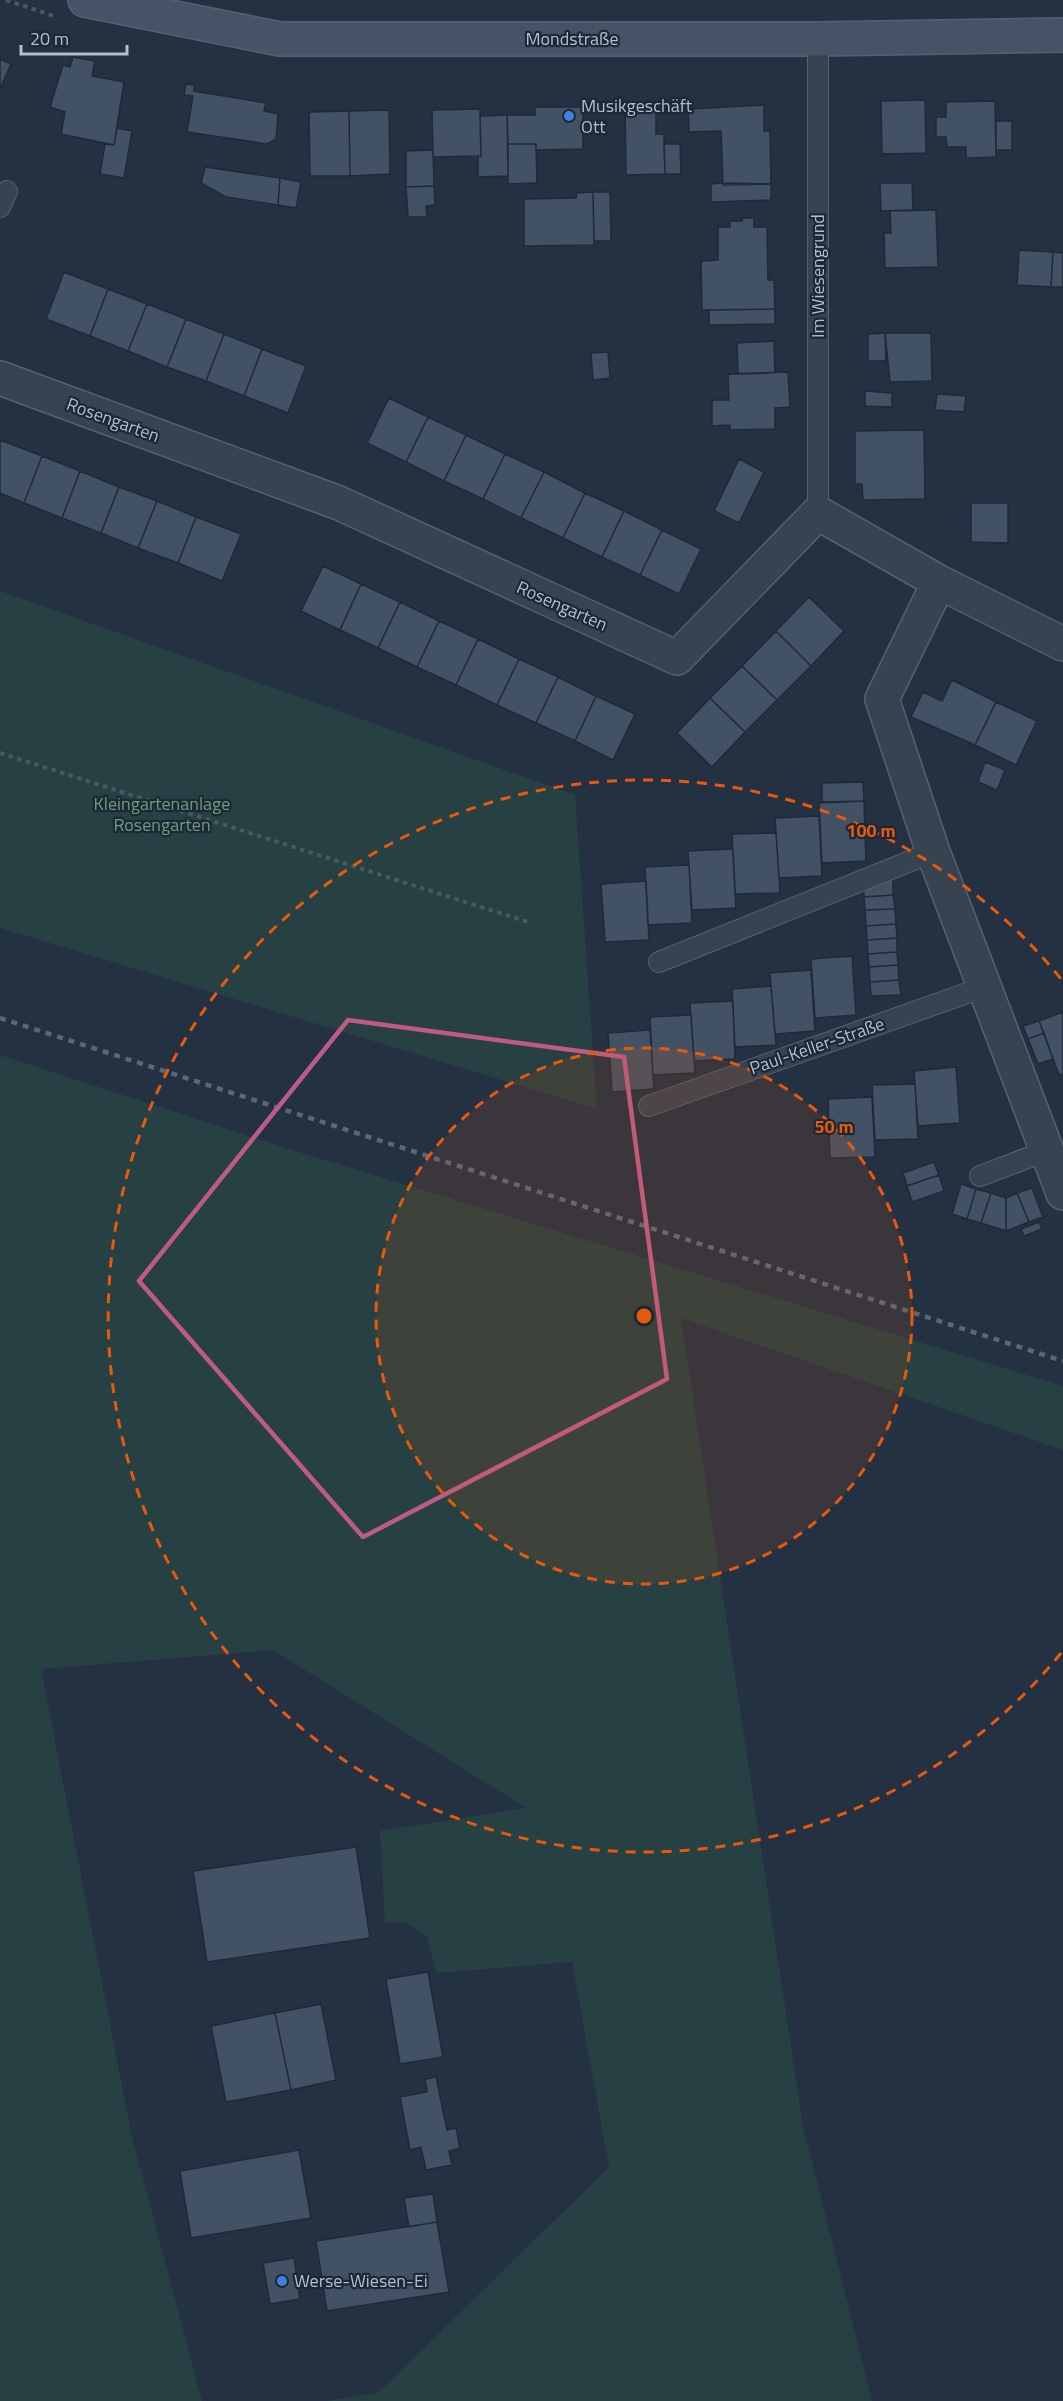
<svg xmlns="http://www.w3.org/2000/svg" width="1063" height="2401" font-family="'Titillium Web',sans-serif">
	<rect width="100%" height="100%" fill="#243142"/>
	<path fill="#264043" d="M0,591L575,795L597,1109L0,928Z
		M0,1055L289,1149L1063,1386V1450L681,1318L803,2126L872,2401H327L378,2393L609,2167L572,1962L436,1973L427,1936L405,1922L385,1923L380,1831L526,1808L273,1650L41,1669L132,2137L202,2401H0Z"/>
	<path fill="#435164" stroke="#1f2a38" stroke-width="1.5" d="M73,57L95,61L92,76L124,82L114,145L61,134L65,112L50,107L63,65L70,67Z
		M0,59L11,64L0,89Z
		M186,84L194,85V91L266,103L264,111L278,114L276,139L267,144L187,132L193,96L184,95Z
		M925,100L926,153L882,154L881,101Z
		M995,101L996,157L966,158V147H947L946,137H936V117H946V102Z
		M764,105V131H770L771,184L723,185L721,131L689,132L688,109Z
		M656,106V134H664L665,174L626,175L625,107Z
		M535,107H583V149L536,150V144H508L507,115H535Z
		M480,109L481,156L433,157L432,110Z
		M389,110L390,174L350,176L349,111Z
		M349,111L350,176H310L309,112Z
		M507,115L508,176L478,177V156H481L480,116Z
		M996,121H1012V150H996Z
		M117,128L132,131L124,178L100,174L105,144L114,145Z
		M508,144H536L537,183L508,184Z
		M664,144H680L681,174H665Z
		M433,150L434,186L406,187V151Z
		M205,167L280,178L278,205L226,197L201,183Z
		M280,178L301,182L296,208L278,205Z
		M723,183L771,184V200L711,202V184Z
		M880,183H912L913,210L881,211Z
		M434,186L435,205L426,206L427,217H408L406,187Z
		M593,192H610L611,241H594Z
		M593,192L594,245L524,246V199L576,198L577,193Z
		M936,210L938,267L885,268L884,233H891L890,211Z
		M742,218H754V227H767L768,280H774L775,309L702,310L701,261L718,260V227H730V221H742Z
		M1019,250L1053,252L1051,287L1017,285Z
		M1053,252L1063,253V287H1051Z
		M64,272L108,289L90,336L46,319Z
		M108,289L147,304L128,351L90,336Z
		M147,304L186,319L167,367L128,351Z
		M775,309V324L709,325V310Z
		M186,319L224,334L206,381L167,367Z
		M885,333H931L932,381L890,382Z
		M885,333L886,361H868V334Z
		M224,334L262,349L244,396L206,381Z
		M774,341L775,373L738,374L737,343Z
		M262,349L306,366L288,413L244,396Z
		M608,352L610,378L593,380L591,353Z
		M788,372L790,407L775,408V429L730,430V425L712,426V400H729L728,374Z
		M865,391L892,393V407L865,406Z
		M937,394L966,396L964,412L935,410Z
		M389,398L428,417L406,462L367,443Z
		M428,417L466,435L444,481L406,462Z
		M924,430L925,499L863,500L862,484H855V431Z
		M466,435L505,454L483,499L444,481Z
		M0,440L42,456L24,503L0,493Z
		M505,454L544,472L521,518L483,499Z
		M42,456L80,471L62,518L24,503Z
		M739,459L764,472L739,523L714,511Z
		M80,471L119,487L101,533L62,518Z
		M544,472L585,493L563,538L521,518Z
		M119,487L157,501L138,548L101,533Z
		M585,493L624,511L602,557L563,538Z
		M157,501L196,517L178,563L138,548Z
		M971,503H1008V543L971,542Z
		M624,511L662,530L640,575L602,557Z
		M196,517L241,534L222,581L178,563Z
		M662,530L701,549L679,594L640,575Z
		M323,566L361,584L340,630L301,611Z
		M361,584L400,602L378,648L340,630Z
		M809,597L844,631L811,666L776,631Z
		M400,602L439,621L417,667L378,648Z
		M439,621L478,639L456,685L417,667Z
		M776,631L811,666L777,700L742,666Z
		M478,639L519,659L497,705L456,685Z
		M519,659L558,677L536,723L497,705Z
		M742,666L777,700L745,732L710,698Z
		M558,677L596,696L575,741L536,723Z
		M952,680L996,702L975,745L911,717L923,692L942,701Z
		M596,696L635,714L613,760L575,741Z
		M710,698L745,732L712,767L677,733Z
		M996,702L1037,721L1016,765L975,745Z
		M985,762L1005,770L997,790L978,782Z
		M863,782L864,801L822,802V783Z
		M864,801L866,861L822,863L819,803Z
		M819,816L822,876L779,878L775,818Z
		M776,833L780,893L735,894L732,834Z
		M733,849L736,908L692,910L688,851Z
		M689,865L692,923L648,925L645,867Z
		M893,874V895L864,897L863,884Z
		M646,881L649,940L605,942L601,884Z
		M893,895L895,909L865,910L864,897Z
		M895,909L896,924L866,926L865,910Z
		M896,924L897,938L867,940L866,926Z
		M897,938V952L868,954L867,940Z
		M897,952L898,965L869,967L868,954Z
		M852,956L856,1015L815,1018L811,959Z
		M898,965L899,980L870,982L869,967Z
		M811,970L815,1031L775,1034L770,973Z
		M899,980L901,995L871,996L870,982Z
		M771,986L776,1045L735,1047L732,989Z
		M733,1001L735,1059L694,1061L690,1003Z
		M1063,1012V1074L1059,1075L1039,1021Z
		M691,1015L695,1073L653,1075L650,1017Z
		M1039,1021L1044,1033L1028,1039L1023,1026Z
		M650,1030L654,1089L612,1092L608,1033Z
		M1044,1033L1053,1059L1038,1064L1028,1039Z
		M956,1067L960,1123L918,1126L914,1071Z
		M915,1084L918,1139L875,1140L872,1085Z
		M872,1097L875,1157L830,1158L828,1099Z
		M934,1162L939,1175L907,1186L903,1173Z
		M939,1175L944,1191L912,1202L907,1186Z
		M961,1184L976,1189L967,1219L952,1214Z
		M1032,1188L1043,1217L1029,1222L1017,1193Z
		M976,1189L991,1193L981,1223L967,1219Z
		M991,1193L1006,1198V1231L981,1223Z
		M1017,1193L1029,1222L1006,1231V1198Z
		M1039,1222L1042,1229L1024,1236L1021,1229Z
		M356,1847L370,1938L207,1962L193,1871Z
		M428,1972L443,2057L400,2064L386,1979Z
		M321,2004L336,2080L291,2090L275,2013Z
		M275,2013L291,2090L226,2102L211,2026Z
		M436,2077L447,2130L456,2128L460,2148L449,2151L452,2165L426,2170L421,2147L410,2150L400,2097L427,2092L425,2079Z
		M299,2150L311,2218L191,2238L180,2171Z
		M433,2194L437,2222L409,2227L404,2198Z
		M437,2222L449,2292L327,2311L316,2241Z
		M294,2258L300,2299L270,2304L263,2263Z"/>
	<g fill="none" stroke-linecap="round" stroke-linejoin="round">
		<defs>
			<path id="lane" d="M0,207L7,191
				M818,513V39
				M659,962L933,852
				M649,1106L984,987
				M980,1176L1046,1151"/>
			<path id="street" d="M0,378L339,503L677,658L818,513L939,582L1063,644
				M939,582L882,699L933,852L1063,1193"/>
			<path id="secondary" d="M85,0L280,39H818L1063,35"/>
		</defs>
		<use href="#lane" stroke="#56616f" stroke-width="22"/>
		<use href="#street" stroke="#56616f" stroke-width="36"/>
		<use href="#secondary" stroke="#56616f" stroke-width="36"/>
		<path stroke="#445c5f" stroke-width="4" stroke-dasharray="4.5 4.5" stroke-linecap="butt" d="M6,0L54,16
			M0,753L531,923"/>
		<use href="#lane" stroke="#384351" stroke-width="20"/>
		<use href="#street" stroke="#384351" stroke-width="33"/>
		<use href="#secondary" stroke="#465265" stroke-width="33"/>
		<path stroke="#5a6778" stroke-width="4.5" stroke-dasharray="6 6" stroke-linecap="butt" d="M0,1018L1063,1361"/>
	</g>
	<path fill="none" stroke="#bd5a88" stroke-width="4.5" stroke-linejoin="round" d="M348,1020L624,1057L667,1379L363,1537L139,1281Z"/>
	<circle cx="644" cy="1316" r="268" fill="#e8590c" fill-opacity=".12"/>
	<g fill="none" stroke="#e8590c" stroke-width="3" stroke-dasharray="10 8">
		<circle cx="644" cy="1316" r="268"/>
		<path d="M1061 1653A536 536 0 1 1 1061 979"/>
	</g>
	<g fill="#3f7fe0" stroke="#1d2836" stroke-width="2">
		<circle cx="569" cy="116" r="6"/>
		<circle cx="282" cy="2281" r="6"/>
	</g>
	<g text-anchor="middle" stroke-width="4.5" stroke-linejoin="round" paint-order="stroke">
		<g font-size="18" fill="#b5becc" stroke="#1d2836">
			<text x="572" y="45">Mondstraße</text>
			<text transform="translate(818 276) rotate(-90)" y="6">Im Wiesengrund</text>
			<text transform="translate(113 420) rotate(20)" y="6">Rosengarten</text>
			<text transform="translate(562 606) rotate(24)" y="6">Rosengarten</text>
			<text transform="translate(817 1046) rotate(-19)" y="6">Paul-Keller-Straße</text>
		</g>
		<g font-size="18" fill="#b5becc" stroke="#1d2836" text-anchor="start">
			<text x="581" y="112">Musikgeschäft<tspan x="581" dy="21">Ott</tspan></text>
			<text x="294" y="2287">Werse-Wiesen-Ei</text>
		</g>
		<g font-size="18" fill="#6b9e76" stroke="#1d2836">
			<text x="162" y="810">Kleingartenanlage<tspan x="162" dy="21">Rosengarten</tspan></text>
		</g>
	</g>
	<circle cx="644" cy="1316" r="9" fill="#e8590c" stroke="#1d2836" stroke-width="3"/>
	<g font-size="18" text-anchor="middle" font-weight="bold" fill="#e8590c" stroke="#1d2836" stroke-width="4.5" stroke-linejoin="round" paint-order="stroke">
		<text x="871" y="837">100 m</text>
		<text x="834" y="1133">50 m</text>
	</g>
	<path d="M21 45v9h106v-9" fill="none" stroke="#b5becc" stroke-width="3"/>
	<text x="30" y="45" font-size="18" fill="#b5becc" stroke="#1d2836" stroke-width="4.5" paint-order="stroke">20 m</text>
</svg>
